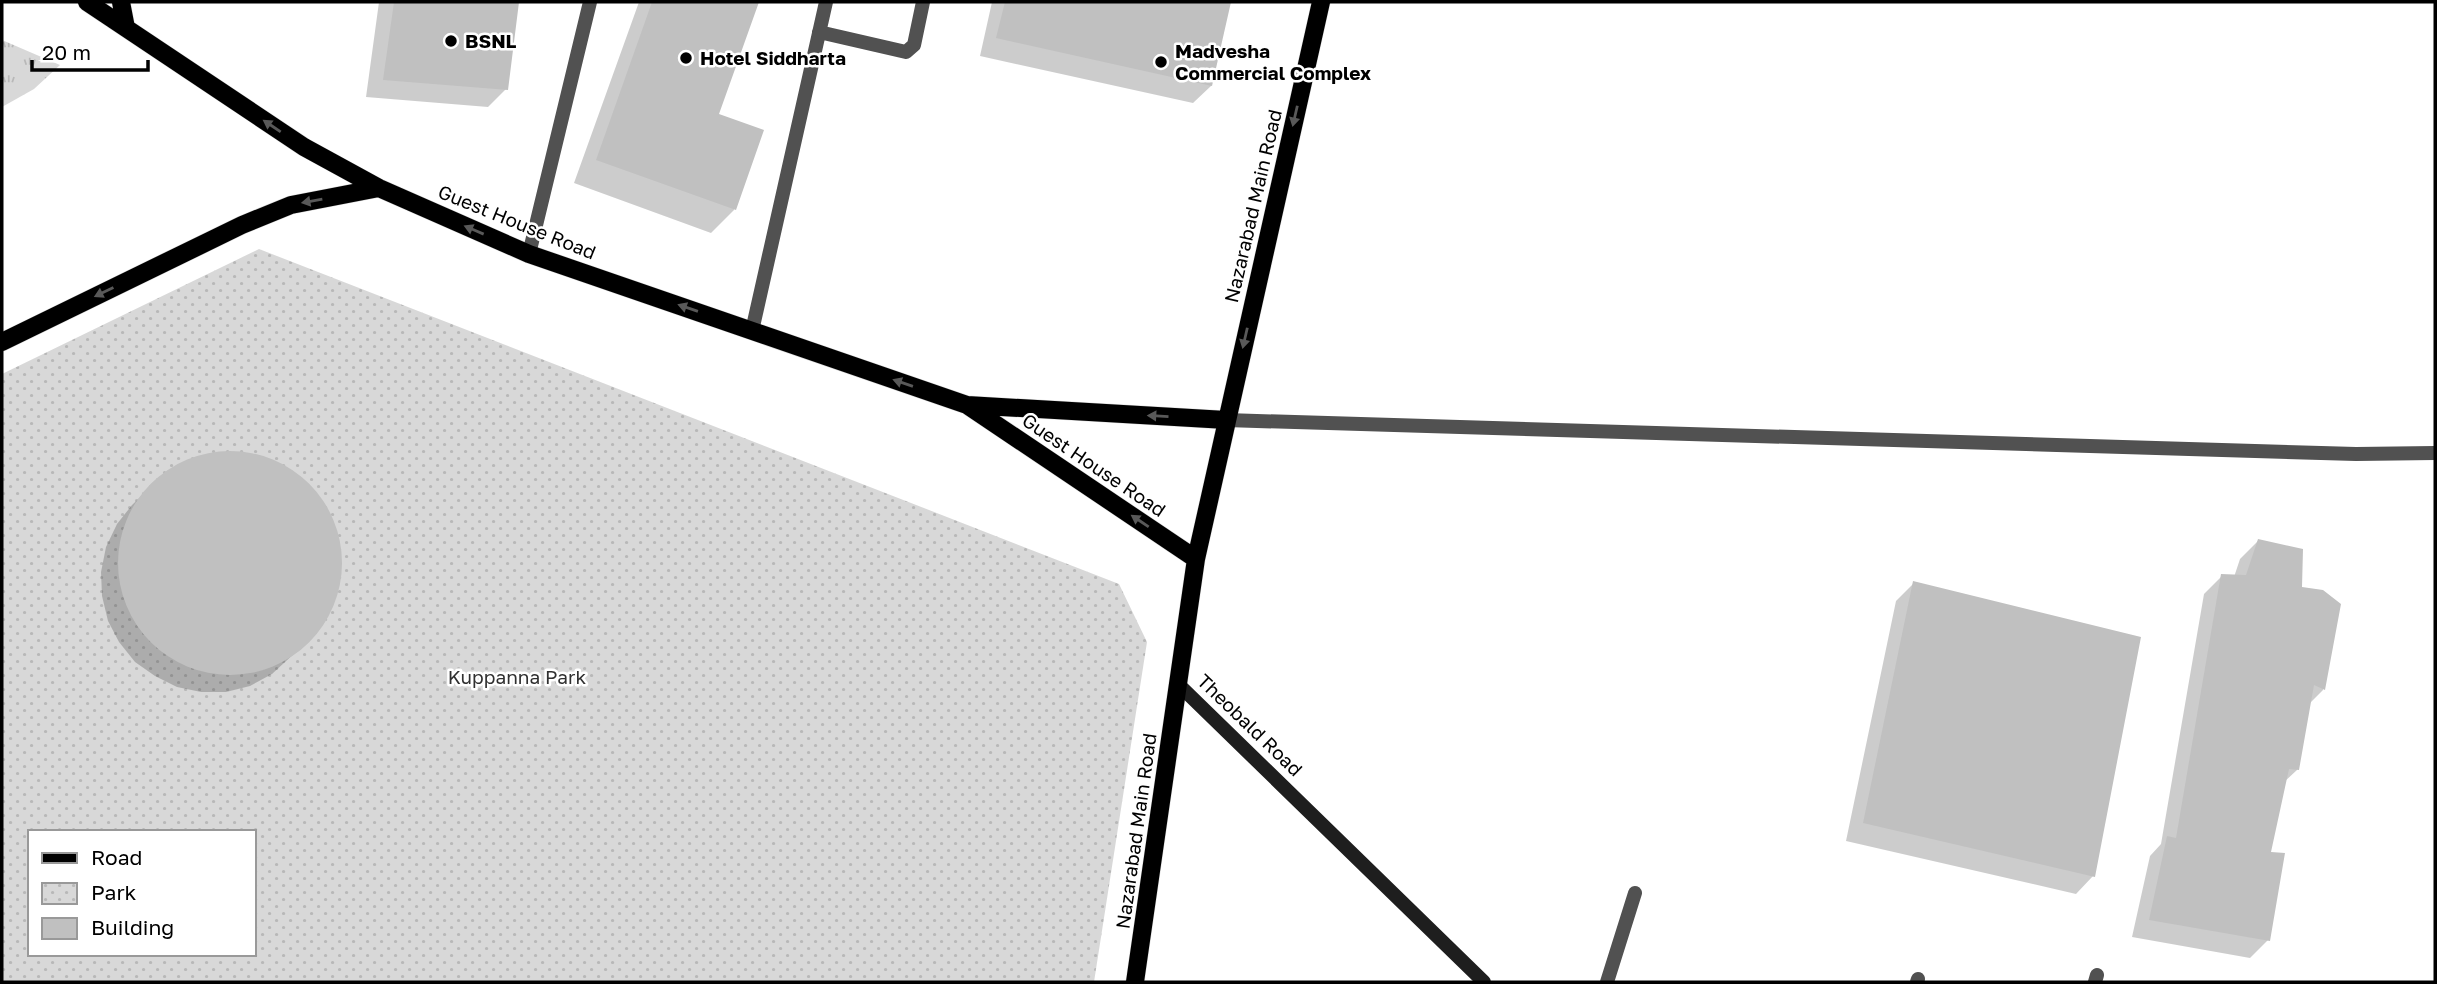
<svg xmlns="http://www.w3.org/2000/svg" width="2437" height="984" font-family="'Golos Text',sans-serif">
	<defs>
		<pattern id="grass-tufts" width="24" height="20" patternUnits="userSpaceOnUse" patternTransform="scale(1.75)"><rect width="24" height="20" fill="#d8d8d8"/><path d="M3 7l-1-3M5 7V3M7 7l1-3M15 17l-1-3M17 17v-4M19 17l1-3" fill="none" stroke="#b8b8b8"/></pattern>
		<pattern id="park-dots" width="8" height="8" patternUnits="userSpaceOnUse" patternTransform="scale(1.75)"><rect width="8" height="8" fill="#d8d8d8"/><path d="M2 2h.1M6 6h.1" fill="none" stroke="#b8b8b8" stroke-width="1.8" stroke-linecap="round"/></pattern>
	</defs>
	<rect width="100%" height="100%" fill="#fff"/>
	<path fill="url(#grass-tufts)" d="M2,40L60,65L34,89L2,107Z"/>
	<path fill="url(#park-dots)" fill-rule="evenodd" d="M259,249L1119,584L1147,642L1094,982H2V374ZM30,832H254V954H30Z"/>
	<path fill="#0003" d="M379,2H518L506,89L488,107L366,97Z
		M639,2H757L717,115L762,131L734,210L711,233L574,183Z
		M992,2H1229L1211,86L1193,103L980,56Z
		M240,452L264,457L286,467L306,482L322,502L333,524L339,548L340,572L335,597L324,620L310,639L272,674L250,686L226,692H201L177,687L155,676L135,662L119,642L108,621L102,596L101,572L106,547L117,524L132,505L169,470L191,459L215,453Z
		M2258,541L2301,588L2339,605L2323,690L2309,704L2297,770L2284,782L2269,853L2268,940L2250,958L2132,937L2150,856L2161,844L2204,594L2222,576L2234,577L2240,559Z
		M1914,583L2093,876L2076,894L1846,841L1896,601Z"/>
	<path fill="#c0c0c0" d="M394,2H519L508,90L383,80Z
		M652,2H759L719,114L764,130L736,210L596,160Z
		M1005,2H1231L1212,86L996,38Z
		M118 563a112 112 0 1 1 224 0a112 112 0 1 1-224 0Z
		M2258,539L2303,549L2302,587L2323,590L2341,604L2325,690L2314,685L2299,770L2289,769L2271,852L2285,853L2270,941L2149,920L2167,836L2176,838L2221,574L2246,575Z
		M1913,581L2141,637L2095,877L1863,823Z"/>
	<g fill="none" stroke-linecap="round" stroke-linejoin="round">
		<defs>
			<path id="primary" d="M87,2L304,147L379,188L529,254L967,405L1196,559
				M121,2L126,28
				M2,342L242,225L291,205L379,188
				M967,405L1226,420
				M1135,982L1196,559L1321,2"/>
		</defs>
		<use href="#primary" stroke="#dbdbdb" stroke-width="19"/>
		<path stroke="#515151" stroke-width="14" d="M819,32L906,52L914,45L923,2
			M529,254L590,2
			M752,331L826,2"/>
		<path stroke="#515151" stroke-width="14" d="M1226,420L2356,454L2435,453
			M1607,982L1635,893
			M1917,982L1918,979
			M2095,982L2097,975"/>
		<path stroke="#1e1e1e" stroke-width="14" d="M1179,685L1484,982"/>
		<use href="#primary" stroke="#000" stroke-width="18"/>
	</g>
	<defs><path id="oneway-solid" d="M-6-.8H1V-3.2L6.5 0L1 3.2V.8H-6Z" transform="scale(1.75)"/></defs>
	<g fill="#595959">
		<use href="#oneway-solid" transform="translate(1295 116) rotate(103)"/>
		<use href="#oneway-solid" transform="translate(272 126) rotate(-146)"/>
		<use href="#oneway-solid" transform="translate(312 201) rotate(170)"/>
		<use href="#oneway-solid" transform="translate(474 230) rotate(-157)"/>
		<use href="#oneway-solid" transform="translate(104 292) rotate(154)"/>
		<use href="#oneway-solid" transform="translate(688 308) rotate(-161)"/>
		<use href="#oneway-solid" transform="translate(1245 338) rotate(103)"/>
		<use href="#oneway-solid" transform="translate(903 383) rotate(-161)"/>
		<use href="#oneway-solid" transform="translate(1158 416) rotate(-177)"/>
		<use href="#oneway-solid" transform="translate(1140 521) rotate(-146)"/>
	</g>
	<g fill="#000" stroke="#fff" stroke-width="2.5">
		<circle cx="451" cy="41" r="7"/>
		<circle cx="686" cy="58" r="7"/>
		<circle cx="1161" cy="62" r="7"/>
	</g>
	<g text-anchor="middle" stroke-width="5" stroke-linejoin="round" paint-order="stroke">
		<g font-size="19" font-weight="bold" fill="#000" stroke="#fff" text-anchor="start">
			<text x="465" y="48">BSNL</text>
			<text x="1175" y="58">Madvesha<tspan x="1175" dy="22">Commercial Complex</tspan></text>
			<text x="700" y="65">Hotel Siddharta</text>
		</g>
		<g font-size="19" fill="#000" stroke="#fff">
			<text transform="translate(1253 206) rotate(-77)" y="7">Nazarabad Main Road</text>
			<text transform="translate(517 222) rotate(22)" y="7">Guest House Road</text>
			<text transform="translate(1094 465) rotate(34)" y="7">Guest House Road</text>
			<text transform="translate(1250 725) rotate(44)" y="7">Theobald Road</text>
			<text transform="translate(1136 831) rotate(-82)" y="7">Nazarabad Main Road</text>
		</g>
		<g font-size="19" fill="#2f2f2f" stroke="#fff">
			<text x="517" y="684">Kuppanna Park</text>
		</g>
	</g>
	<rect width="2437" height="984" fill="none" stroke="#000000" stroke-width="7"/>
	<rect x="28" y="830" width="228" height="126" fill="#ffffff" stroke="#999999" stroke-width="2"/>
	<rect x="42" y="853" width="35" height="10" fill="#000000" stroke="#999999" stroke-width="2"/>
	<text x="91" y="865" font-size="21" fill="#000000">Road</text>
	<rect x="42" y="883" width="35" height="21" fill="url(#park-dots)" stroke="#999999" stroke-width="2"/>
	<text x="91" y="900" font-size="21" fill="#000000">Park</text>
	<rect x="42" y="918" width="35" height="21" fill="#c0c0c0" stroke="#999999" stroke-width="2"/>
	<text x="91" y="935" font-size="21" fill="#000000">Building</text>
	<path d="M32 60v10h116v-10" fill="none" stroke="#000000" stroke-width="3.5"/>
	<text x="42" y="60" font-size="21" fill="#000000" stroke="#ffffff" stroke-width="5" paint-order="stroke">20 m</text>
</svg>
